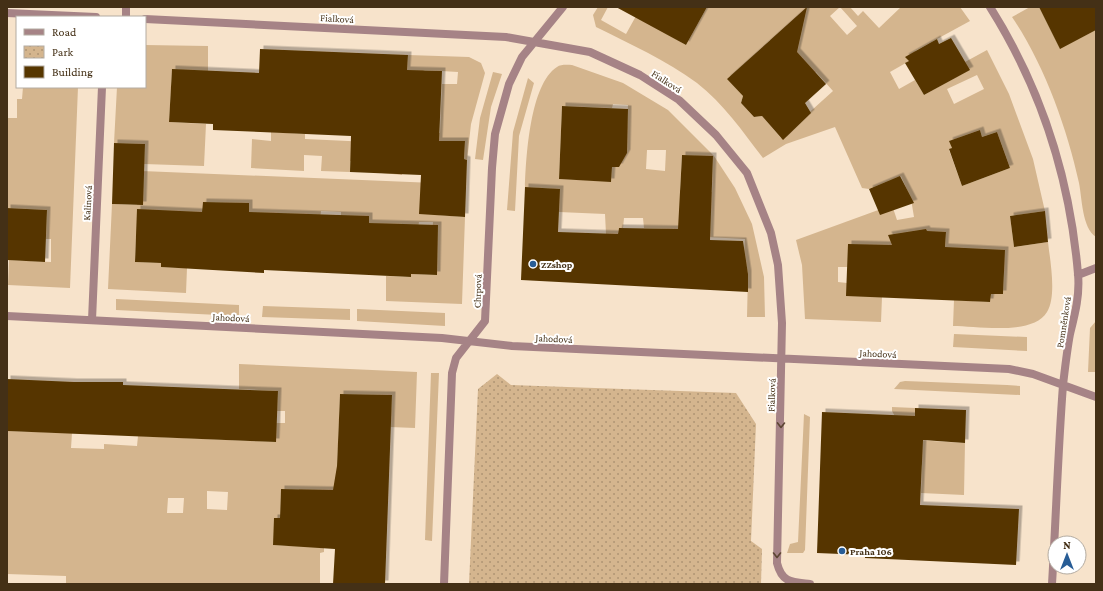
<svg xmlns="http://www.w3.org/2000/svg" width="1103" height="591" font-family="'Crimson Pro',serif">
	<defs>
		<pattern id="park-dots" width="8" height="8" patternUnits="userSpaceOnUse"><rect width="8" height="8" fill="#d4b58e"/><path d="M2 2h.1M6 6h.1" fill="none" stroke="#ae9473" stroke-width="1.8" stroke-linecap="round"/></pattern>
		<filter id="shadow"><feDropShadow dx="3.5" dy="-3.5" stdDeviation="0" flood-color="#0004"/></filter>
	</defs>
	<rect width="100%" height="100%" fill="#f7e3cb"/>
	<path fill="#d4b58e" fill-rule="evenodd" d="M598,7H608L601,20L626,34L636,16L686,45L707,7H850L858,16L863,11L879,28L901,7H960L970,21L915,51L918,56L890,72L899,89L915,80L924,95L969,70L965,62L987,50L1009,94L1033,159L1044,207L1045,211L1010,216L1014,247L1048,242C1050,260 1057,296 1047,312C1033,336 977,326 953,326L954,300L990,302L991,294H1003L1004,272L991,271L945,247L946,232L896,245L847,267H838V282L847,283L882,297L881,322L805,319L802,265L796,240L892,205L897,220L914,217L911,199L901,176L869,189L862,188L835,127L786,144L763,158C743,132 723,103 697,83C666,60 630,44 596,27L593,15ZM840,7L857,26L847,35L830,16ZM770,40L806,80L816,72L833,91L781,138L762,116L754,117L741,103L743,96L728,79ZM977,75L984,89L954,104L947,89ZM980,130L982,137L997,132L1010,168L962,186L949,150L952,148L950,141Z
		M1030,7H1039L1060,48L1096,30V237C1082,228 1082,198 1079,183C1067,128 1044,64 1012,17Z
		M145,45L208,46V71L172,70L169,122L206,124L204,166L144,164L145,144L114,143L117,87H145Z
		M408,55L469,57L481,63L485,73L471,124L467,160L464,159L465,141H437L403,157L402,175L382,173L383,163L350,161V172L321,171L322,156L304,155V171L251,168L252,139L271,141V132L305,134V139L370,142L404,132L440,133L442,84H457L458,72L425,70L406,79Z
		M572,65L623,83L668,110L714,156L735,188L752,224L764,277L765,317H747L748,274L744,254L745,239L668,235V229L644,228L643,218H624L623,228H619L618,234H606L605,214L559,212L554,189L525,187C526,157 530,84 557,67C561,64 568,65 572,65ZM613,104L628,105L627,128L613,145L611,181L559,179L562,106L612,108ZM647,150H666L665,171L646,169ZM682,155L713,157L712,192L680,190Z
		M493,72L502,74L491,107L483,160L475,159L480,118Z
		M528,78L534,83L519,136L515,211L507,210L513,132Z
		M23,87H78L70,288L8,285L9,260L51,262V239H46L47,210L7,208V118H17V99H22Z
		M142,171L434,183L438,215L465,217L462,304L386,301V276L411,277V274L437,275L432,246L433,222H419L418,228L368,223L341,216V212L321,211L320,221L241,218V203L203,202L202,216L136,236L135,262L161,263V267L187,268L186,293L108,289L112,204L137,205L138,187Z
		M116,299L239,305V316L116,310Z
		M263,306L350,309V320L262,317Z
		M357,309L445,313V326L357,321Z
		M1096,321V372H1088L1090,328Z
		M954,334L1027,337V351L953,347Z
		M239,364L417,372L415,428L390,427L392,395L340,394L335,521H324V552L320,553V584H66V576L7,574V431L72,433L71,448L104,449V444L137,446L138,436L275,442L276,423H285V411H277L278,391L239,389ZM281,489H299L292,519L291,546L273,545L280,518ZM207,491L228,492L227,510L207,509ZM168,498H184L183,513H167Z
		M431,373H439L432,541L425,540Z
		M905,381L1007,385L1020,386V395L894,389L900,382Z
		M892,407L915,408V440L965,443L964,495L921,493L922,466L892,411Z
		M804,414L810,417L805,550L803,553H787L790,544L798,542Z"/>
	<path fill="url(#park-dots)" d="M497,374L511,385L736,393L756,424L751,541L762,549L761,584H469L478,389Z"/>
	<path fill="#563600" filter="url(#shadow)" d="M616,7H707L686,45Z
		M807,7L797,52L826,84L805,103L811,113L783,140L762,116L754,117L741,103L743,96L727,79Z
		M1039,7H1096V30L1060,49Z
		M951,38L970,70L924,95L905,63L909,61L905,57L937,39L939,44Z
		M260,49L408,55L407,70L442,71L439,141H465L464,159L467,160L465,217L419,214L421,175L350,172L351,136L213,130V124L169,122L172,69L259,73Z
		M562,106L628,109L627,153L619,167H612L611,182L559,179Z
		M980,130L982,137L997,132L1010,168L962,186L949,149L952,148L949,141Z
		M114,143L145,144L143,205L112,204Z
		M682,155L713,156L710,240L743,241L748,274V292L521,280L525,187L560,189L558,232L618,234L619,228L678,229Z
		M900,176L914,203L880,215L869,189Z
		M203,202L249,203V212L369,216V223L438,225L437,275L411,274V277L264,270V273L161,267V263L135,262L137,209L202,212Z
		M7,208L47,210L45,262L7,260Z
		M1045,211L1048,242L1014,247L1010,216Z
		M926,229L927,231L946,232L945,247L1005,250L1003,294H991L990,302L846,296L848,244L892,245L888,235Z
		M7,379L74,382H123V385L278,391L276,442L7,431Z
		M340,394L392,395L385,584H333L335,549L273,545L274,518H280L281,489L333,490L337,466Z
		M915,408L966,410L965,443L923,440L920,505L1019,509L1016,565L865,558V555L817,553L822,412L915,416Z"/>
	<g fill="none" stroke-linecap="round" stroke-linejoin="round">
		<path stroke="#a68386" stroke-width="8" d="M990,7C1041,88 1070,179 1078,274C1080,295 1075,314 1070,334C1067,350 1065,368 1063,385C1058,451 1056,518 1052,584
			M7,13L96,17
			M126,17V7
			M145,19L506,37L590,52L640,75L679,100L716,135L747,173L771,233L778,265L782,323L777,563C782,583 792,582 810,584
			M1078,275L1096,268
			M7,316L442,338L512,346L1009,369L1033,374L1096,397
			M92,320L102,87
			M444,584L452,373L456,358L485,321L492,168L495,134L509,84L522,57L563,7"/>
	</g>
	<defs><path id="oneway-chevron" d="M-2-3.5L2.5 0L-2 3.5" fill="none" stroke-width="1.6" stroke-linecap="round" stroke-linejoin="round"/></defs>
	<g stroke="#5c4532">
		<use href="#oneway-chevron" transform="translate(781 425) rotate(91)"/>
		<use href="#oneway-chevron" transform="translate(777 555) rotate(90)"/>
	</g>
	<g fill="#285d96" stroke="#fff" stroke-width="1.5">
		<circle cx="533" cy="264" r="4"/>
		<circle cx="842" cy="551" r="4"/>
	</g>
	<g text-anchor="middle" stroke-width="4" stroke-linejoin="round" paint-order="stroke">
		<g font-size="10" fill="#443016" stroke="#fff">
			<text transform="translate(337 18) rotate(3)" y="4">Fialková</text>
			<text transform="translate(667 81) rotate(33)" y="4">Fialková</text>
			<text transform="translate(87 203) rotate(-87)" y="4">Kalinová</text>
			<text transform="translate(477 291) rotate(-88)" y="4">Chrpová</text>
			<text transform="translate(231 317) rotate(3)" y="4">Jahodová</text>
			<text transform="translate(1063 322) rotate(-81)" y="4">Pomněnková</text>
			<text transform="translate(554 338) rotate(3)" y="4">Jahodová</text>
			<text transform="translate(878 353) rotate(3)" y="4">Jahodová</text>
			<text transform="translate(771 395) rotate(-88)" y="4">Fialková</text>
		</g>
		<g font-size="10" font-weight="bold" fill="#443016" stroke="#fff" text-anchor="start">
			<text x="541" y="268">ZZshop</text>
			<text x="850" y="555">Praha 106</text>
		</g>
	</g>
	<rect width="1103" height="591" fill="none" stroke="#443016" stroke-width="16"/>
	<rect x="16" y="16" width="130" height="72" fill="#ffffff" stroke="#b4aca2"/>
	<rect x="24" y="29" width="20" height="6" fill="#a68386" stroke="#b4aca2"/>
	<text x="52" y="36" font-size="12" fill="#443016">Road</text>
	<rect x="24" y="46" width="20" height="12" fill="url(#park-dots)" stroke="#b4aca2"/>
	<text x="52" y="56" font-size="12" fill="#443016">Park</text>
	<rect x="24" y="66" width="20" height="12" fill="#563600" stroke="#b4aca2"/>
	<text x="52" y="76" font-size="12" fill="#443016">Building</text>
	<g transform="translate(1067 555)"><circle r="19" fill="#ffffff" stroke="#b4aca2"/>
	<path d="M0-3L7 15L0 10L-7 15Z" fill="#285d96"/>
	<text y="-6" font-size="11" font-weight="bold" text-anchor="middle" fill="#443016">N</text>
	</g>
</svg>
